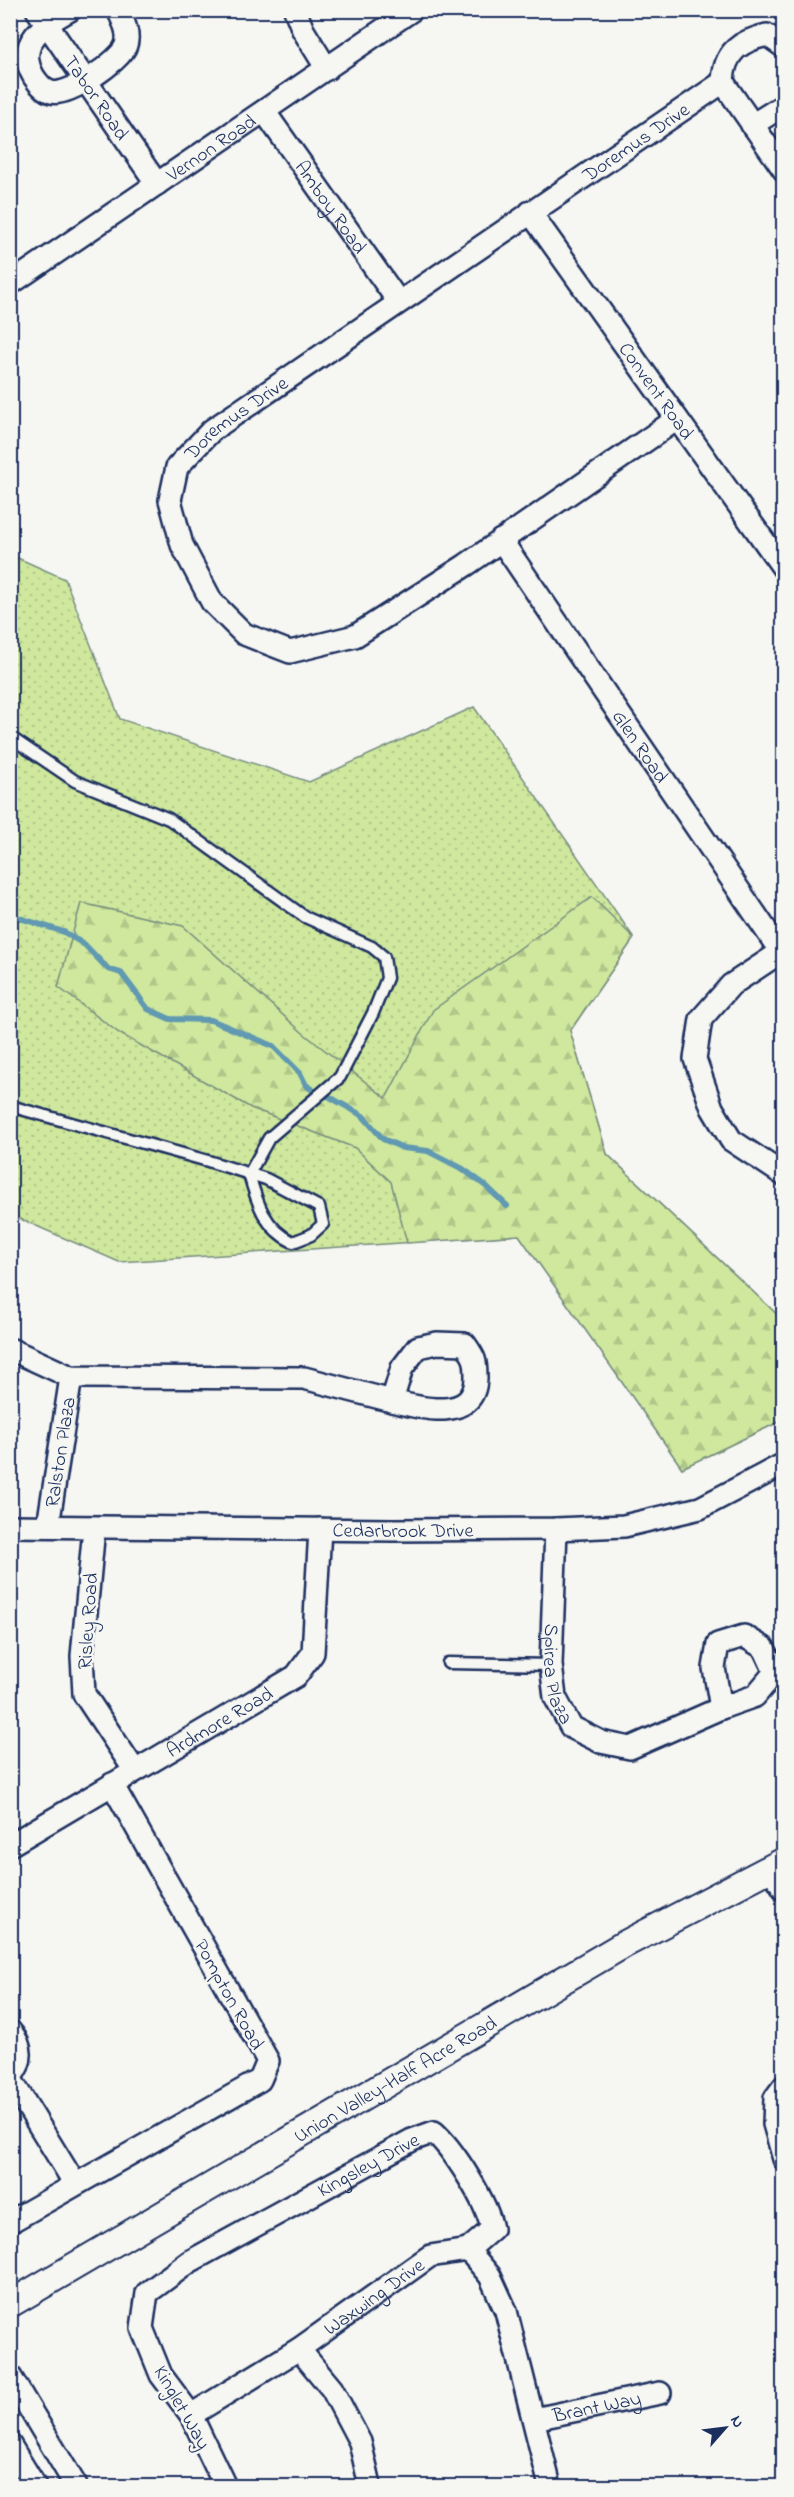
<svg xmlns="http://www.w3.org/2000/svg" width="794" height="2497" font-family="'Indie Flower',sans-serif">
	<defs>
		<pattern id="grass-dots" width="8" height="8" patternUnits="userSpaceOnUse" patternTransform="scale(1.5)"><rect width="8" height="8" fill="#cfe89d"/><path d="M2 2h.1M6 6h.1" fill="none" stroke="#b1c78a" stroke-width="1.8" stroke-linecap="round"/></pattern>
		<pattern id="forest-firs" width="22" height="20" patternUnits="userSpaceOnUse" patternTransform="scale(1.5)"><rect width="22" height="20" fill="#cfe89d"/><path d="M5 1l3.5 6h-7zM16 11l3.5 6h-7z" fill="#b1c78a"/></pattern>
	</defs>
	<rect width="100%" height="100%" fill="#f6f6f2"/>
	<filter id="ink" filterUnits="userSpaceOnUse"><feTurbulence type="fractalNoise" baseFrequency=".0167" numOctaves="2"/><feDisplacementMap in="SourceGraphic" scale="12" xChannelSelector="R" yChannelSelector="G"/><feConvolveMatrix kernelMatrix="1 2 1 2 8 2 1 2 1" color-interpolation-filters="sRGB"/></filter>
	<g filter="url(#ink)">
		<path fill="url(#grass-dots)" stroke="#758c7e" stroke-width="1.5" d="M11,555L65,579L120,719L309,782L474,707L634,938L570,1031L607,1154L783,1320V1420L682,1468L519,1235L119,1262L11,1215Z"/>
		<path fill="url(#forest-firs)" stroke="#758c7e" stroke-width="1.5" d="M592,897L634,938L570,1031L607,1154L783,1320V1420L682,1468L519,1235L407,1243L391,1182L355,1148L251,1108L119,1033L58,987L81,903L183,926L303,1033L386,1098L433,1010Z"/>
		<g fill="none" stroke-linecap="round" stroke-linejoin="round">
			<path stroke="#6199b1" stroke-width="6" d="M10,915L64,932L85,945L108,969L121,973L148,1009L170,1019L211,1020L273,1046L300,1073L306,1085L319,1095L328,1096L363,1116L383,1139L403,1148L428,1151L463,1169L486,1186L507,1206"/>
			<defs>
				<path id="service" d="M10,737L75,781L169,819L305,917L372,947L384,957L387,978L373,1013L340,1077L269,1138L249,1174C257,1203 265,1229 293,1242L311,1235L323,1224L319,1207L266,1179L208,1161L10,1106
					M448,1663L551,1665"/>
				<g id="minor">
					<path id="s1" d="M37,10L157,184"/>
					<path d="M70,10C44,24 14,44 34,77C38,83 44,90 51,92C68,97 121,61 126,45C130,33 123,21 118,10"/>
					<path d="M295,10L303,30L327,69"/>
					<path d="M784,47L767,35C741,41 724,51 723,82L784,170"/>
					<path id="s2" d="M264,111L398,301"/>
					<path d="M752,125L784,105"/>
					<path id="s3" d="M530,212L784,569"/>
					<path id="s4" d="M10,284L412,10"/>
					<path id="s5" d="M677,419L466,565L355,636L290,652L244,634L212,602L182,545L170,500L177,467L212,430L723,82"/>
					<path id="s6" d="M501,540L781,952"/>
					<path d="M784,950L731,985L701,1019L695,1059L712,1108L731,1140L784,1175"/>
					<path d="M437,1343L465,1344C475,1358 476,1360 476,1378C475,1423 419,1408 392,1401L402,1368L418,1347Z"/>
					<path d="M10,1349L71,1377L304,1378L392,1401"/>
					<path id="s7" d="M10,1526L393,1530L556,1529L624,1526L700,1508L784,1464"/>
					<path id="s8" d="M48,1526L71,1377"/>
					<path d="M94,1528L82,1656L84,1694L135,1771"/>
					<path id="s9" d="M556,1529L551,1665L555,1697L571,1727L601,1742L630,1748L721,1708"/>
					<path d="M744,1636L764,1648L775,1672L755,1696L721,1708L714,1668L718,1644Z"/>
					<path id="s10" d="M10,1845L296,1676L313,1653L320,1529"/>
					<path d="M770,1867L784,1889"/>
					<path d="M10,2031C23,2046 24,2062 10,2077"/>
					<path d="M10,2078L75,2184"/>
					<path d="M784,2086L775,2098L774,2124L784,2159"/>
					<path d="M10,2222L260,2080L268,2061L112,1784"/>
					<path d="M299,2349L332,2389L360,2442L370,2486"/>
					<path d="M10,2376L76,2486"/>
					<path id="s11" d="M191,2415L299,2349L430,2256L468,2250L490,2276L506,2311L550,2486"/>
					<path id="s12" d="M534,2419L660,2393"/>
					<path d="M10,2445L35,2486"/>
					<path id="s13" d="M225,2486L191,2415L161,2375L142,2328L147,2293L189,2262L412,2140L434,2132C454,2150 487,2202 492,2229L468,2250"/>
				</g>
				<g id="tertiary">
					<path id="s14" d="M10,2304L623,1945L784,1861"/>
				</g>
			</defs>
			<use href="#service" stroke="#1b2f5e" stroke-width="15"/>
			<use href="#minor" stroke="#1b2f5e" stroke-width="26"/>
			<use href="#tertiary" stroke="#1b2f5e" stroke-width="30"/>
			<use href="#service" stroke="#f6f6f2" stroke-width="10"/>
			<use href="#minor" stroke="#f6f6f2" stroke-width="21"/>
			<use href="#tertiary" stroke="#f6f6f2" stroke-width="26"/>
		</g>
	</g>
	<g text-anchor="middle" stroke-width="5" stroke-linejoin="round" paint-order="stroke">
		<g font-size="20" fill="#1b2f5e" stroke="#f6f6f2">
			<text dy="7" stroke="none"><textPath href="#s1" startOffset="106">Tabor Road</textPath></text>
			<text dy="7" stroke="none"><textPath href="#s5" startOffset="1258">Doremus Drive</textPath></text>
			<text dy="7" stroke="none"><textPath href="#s4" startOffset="243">Vernon Road</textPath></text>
			<text dy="7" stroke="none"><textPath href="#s2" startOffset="117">Amboy Road</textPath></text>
			<text dy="7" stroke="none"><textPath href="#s3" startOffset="219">Convent Road</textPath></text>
			<text dy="7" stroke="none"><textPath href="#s5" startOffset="772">Doremus Drive</textPath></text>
			<text dy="7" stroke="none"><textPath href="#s6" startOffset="249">Glen Road</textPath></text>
			<text dy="7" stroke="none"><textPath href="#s8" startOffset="75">Ralston Plaza</textPath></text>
			<text dy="7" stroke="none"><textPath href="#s7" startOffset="393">Cedarbrook Drive</textPath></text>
			<text transform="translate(87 1621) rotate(-86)" y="7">Risley Road</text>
			<text dy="7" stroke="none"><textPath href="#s9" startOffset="146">Spirea Plaza</textPath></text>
			<text dy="7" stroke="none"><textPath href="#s10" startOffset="243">Ardmore Road</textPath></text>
			<text transform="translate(230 1994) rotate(61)" y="7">Pompton Road</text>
			<text dy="7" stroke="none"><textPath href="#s14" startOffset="446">Union Valley-Half Acre Road</textPath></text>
			<text dy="7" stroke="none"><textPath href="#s13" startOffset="471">Kingsley Drive</textPath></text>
			<text dy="7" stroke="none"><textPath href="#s11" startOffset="218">Waxwing Drive</textPath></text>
			<text dy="7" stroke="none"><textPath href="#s12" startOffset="64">Brant Way</textPath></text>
			<text transform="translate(183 2407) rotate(60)" y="7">Kinglet Way</text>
		</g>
	</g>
	<rect width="794" height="2497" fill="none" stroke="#f6f6f2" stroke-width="36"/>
	<rect x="18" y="18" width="758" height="2461" fill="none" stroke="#1b2f5e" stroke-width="2" filter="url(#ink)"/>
	<g transform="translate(725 2428) rotate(62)" stroke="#f6f6f2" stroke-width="4.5" paint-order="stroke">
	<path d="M0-4.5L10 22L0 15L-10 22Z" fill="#1b2f5e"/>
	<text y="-9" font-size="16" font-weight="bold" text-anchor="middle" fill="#1b2f5e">N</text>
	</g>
</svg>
